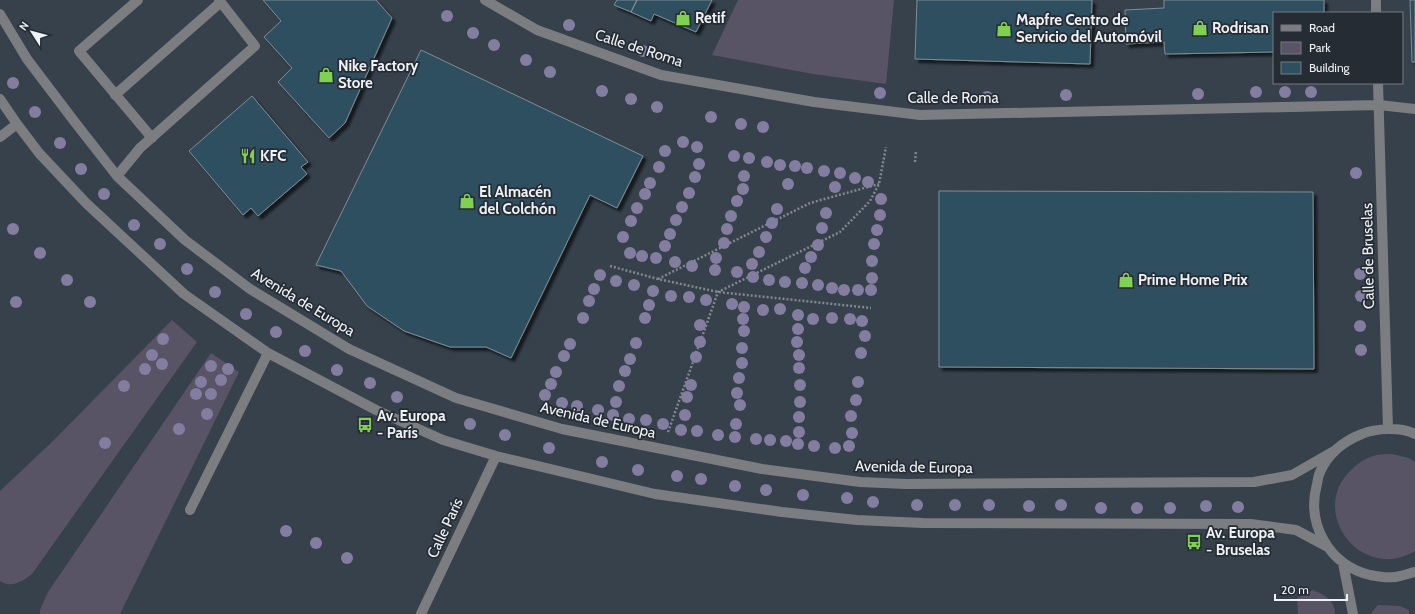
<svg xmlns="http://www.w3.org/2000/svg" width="1415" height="614" font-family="Cabin,sans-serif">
	<defs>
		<filter id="shadow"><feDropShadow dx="3.5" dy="3.5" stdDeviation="1" flood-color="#0009"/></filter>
	</defs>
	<rect width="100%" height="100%" fill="#30363d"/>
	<path fill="#36414c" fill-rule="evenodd" d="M0,0H1415V614H0ZM1274,13H1402V83H1274Z"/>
	<path fill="#585365" d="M738,0H894L886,84L813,74L712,55Z
		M172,320L197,342L32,574C23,581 11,589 0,581V491L54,440Z
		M211,353L239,372L120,614H40V610L48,592Z
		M1392,454L1409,458L1415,462V551C1362,583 1308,513 1350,471C1357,464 1364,459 1373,456C1379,454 1386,454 1392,454Z
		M1313,590C1324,595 1335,599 1335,614H1298L1297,598Z
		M1378,605L1400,606L1409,610V614H1372V612Z"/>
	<path fill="#2d5060" stroke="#818c92" filter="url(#shadow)" d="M263,0H376L392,18L345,123L329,138L278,82L292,68L264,37L281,21Z
		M617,0H637L631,12L614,5Z
		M637,0H712L696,32L654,14L651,21L631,12Z
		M917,0H1092L1090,64L915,59Z
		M1164,0H1324V13H1274V52L1165,54L1164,42L1126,44L1125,10L1164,8Z
		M1410,0H1415V62H1412Z
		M421,50L643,156L617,208L590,195L511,358L486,347H450L404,331L367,306L341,271L316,265Z
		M252,96L308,162L301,167L307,174L258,216L251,208L243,215L189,151Z
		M939,191L1313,192L1314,369L939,367Z"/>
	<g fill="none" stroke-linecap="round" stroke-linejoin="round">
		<path stroke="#83888e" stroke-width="2.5" stroke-dasharray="2 2" stroke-linecap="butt" d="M915,162L916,151
			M610,266L658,279L718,292L871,308
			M658,279L810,203L879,184
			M668,432L718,292L840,232L870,201L879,184L886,147"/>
		<path stroke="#7c7d81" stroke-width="10" d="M138,0L79,51L152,138
			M485,0L537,30L661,75L814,102L920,115L1379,105L1415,109
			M1376,0V13
			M0,14L27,59L74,121L117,176L185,240L250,289L349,349L456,398L562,429L762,469L860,482L906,484L1254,482L1292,475L1334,451
			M1378,83L1388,429
			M115,95L221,2
			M0,99L17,124L39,153L86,203L184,294L268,353L376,410L443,440L496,456L655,494L782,512L857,520L923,523L1251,524L1296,530L1326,546
			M0,137L17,124
			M117,176L140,148L255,46L219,0
			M1415,434C1401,427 1376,428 1362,434C1344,441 1328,454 1320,472C1318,476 1318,480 1317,484C1306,524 1329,565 1370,575C1380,577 1391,579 1400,576C1405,575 1410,573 1415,572
			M190,510L268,353
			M1343,563L1353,614
			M421,614L496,456"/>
	</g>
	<g fill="#837e9f">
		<circle cx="447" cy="16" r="6"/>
		<circle cx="569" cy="25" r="6"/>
		<circle cx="473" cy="33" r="6"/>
		<circle cx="494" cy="45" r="6"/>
		<circle cx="643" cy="51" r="6"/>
		<circle cx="526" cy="60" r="6"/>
		<circle cx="550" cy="72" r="6"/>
		<circle cx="13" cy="83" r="6"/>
		<circle cx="602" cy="91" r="6"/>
		<circle cx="1256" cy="92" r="6"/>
		<circle cx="1285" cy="92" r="6"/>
		<circle cx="1311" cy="92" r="6"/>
		<circle cx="880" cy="93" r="6"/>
		<circle cx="1198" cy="94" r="6"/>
		<circle cx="1066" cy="95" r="6"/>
		<circle cx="987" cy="97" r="6"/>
		<circle cx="631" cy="99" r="6"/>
		<circle cx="657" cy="107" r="6"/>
		<circle cx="35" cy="112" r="6"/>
		<circle cx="711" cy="117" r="6"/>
		<circle cx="741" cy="124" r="6"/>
		<circle cx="763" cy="127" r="6"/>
		<circle cx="683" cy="142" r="6"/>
		<circle cx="60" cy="143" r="6"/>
		<circle cx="697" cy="147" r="6"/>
		<circle cx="665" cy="151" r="6"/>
		<circle cx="734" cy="156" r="6"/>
		<circle cx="749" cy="158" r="6"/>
		<circle cx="767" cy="162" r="6"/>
		<circle cx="699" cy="164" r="6"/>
		<circle cx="780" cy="165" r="6"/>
		<circle cx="795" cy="166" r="6"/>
		<circle cx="659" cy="167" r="6"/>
		<circle cx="807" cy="168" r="6"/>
		<circle cx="81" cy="169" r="6"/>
		<circle cx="824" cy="171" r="6"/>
		<circle cx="840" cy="173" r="6"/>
		<circle cx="1356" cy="173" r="6"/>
		<circle cx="744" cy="176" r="6"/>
		<circle cx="695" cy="177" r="6"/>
		<circle cx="855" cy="178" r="6"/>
		<circle cx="868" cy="182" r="6"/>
		<circle cx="650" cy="183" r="6"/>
		<circle cx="788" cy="184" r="6"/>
		<circle cx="835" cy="187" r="6"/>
		<circle cx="743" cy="189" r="6"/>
		<circle cx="689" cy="193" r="6"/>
		<circle cx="104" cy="194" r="6"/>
		<circle cx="645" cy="194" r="6"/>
		<circle cx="881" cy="199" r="6"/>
		<circle cx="737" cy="201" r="6"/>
		<circle cx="682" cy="207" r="6"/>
		<circle cx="637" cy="208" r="6"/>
		<circle cx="777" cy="209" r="6"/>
		<circle cx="826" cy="213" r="6"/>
		<circle cx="880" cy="215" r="6"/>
		<circle cx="731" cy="216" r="6"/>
		<circle cx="676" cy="220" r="6"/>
		<circle cx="631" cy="221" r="6"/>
		<circle cx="772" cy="223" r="6"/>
		<circle cx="134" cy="225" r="6"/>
		<circle cx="822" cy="228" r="6"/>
		<circle cx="13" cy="229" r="6"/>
		<circle cx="727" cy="229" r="6"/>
		<circle cx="877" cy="230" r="6"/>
		<circle cx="670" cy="234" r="6"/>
		<circle cx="623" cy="237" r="6"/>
		<circle cx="766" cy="237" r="6"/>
		<circle cx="724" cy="243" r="6"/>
		<circle cx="160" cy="244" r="6"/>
		<circle cx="874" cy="244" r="6"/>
		<circle cx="818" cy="245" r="6"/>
		<circle cx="665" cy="246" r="6"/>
		<circle cx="759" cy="252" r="6"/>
		<circle cx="40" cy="253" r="6"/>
		<circle cx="630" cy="253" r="6"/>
		<circle cx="642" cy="256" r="6"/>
		<circle cx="811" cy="257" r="6"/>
		<circle cx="656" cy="258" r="6"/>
		<circle cx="716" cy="258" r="6"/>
		<circle cx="872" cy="261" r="6"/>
		<circle cx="675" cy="262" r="6"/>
		<circle cx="752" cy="264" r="6"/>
		<circle cx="692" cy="266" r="6"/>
		<circle cx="805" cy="268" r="6"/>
		<circle cx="187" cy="269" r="6"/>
		<circle cx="715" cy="270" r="6"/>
		<circle cx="737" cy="272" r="6"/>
		<circle cx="1360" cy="274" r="6"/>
		<circle cx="600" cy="275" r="6"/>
		<circle cx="753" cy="277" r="6"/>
		<circle cx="872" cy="278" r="6"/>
		<circle cx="67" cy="280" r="6"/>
		<circle cx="769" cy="280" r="6"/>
		<circle cx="616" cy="281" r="6"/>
		<circle cx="785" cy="282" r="6"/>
		<circle cx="802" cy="283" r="6"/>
		<circle cx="634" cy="285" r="6"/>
		<circle cx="818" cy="285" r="6"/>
		<circle cx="832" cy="288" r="6"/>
		<circle cx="594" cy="289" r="6"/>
		<circle cx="844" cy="290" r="6"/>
		<circle cx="858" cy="290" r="6"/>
		<circle cx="871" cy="290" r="6"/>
		<circle cx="653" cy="291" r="6"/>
		<circle cx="215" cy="292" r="6"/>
		<circle cx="671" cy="296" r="6"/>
		<circle cx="1361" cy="296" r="6"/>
		<circle cx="689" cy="297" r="6"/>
		<circle cx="706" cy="300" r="6"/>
		<circle cx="589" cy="301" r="6"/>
		<circle cx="16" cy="302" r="6"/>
		<circle cx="90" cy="302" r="6"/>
		<circle cx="732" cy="304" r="6"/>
		<circle cx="649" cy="305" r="6"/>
		<circle cx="744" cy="307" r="6"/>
		<circle cx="780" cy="309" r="6"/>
		<circle cx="763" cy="310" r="6"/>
		<circle cx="246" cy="314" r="6"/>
		<circle cx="798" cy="315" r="6"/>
		<circle cx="583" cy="318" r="6"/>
		<circle cx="645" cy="318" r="6"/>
		<circle cx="832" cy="318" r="6"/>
		<circle cx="743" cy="319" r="6"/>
		<circle cx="813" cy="319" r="6"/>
		<circle cx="850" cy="319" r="6"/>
		<circle cx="862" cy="321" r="6"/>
		<circle cx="700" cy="325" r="6"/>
		<circle cx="1360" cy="326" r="6"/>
		<circle cx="798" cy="329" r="6"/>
		<circle cx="744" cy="331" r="6"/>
		<circle cx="276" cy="332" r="6"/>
		<circle cx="865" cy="336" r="6"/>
		<circle cx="163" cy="339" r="6"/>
		<circle cx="700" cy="342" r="6"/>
		<circle cx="797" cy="342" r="6"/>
		<circle cx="636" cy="343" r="6"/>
		<circle cx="570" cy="344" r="6"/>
		<circle cx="742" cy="348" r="6"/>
		<circle cx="1361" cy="350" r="6"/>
		<circle cx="305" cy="351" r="6"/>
		<circle cx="861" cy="353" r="6"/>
		<circle cx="152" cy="355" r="6"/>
		<circle cx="799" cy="355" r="6"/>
		<circle cx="564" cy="356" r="6"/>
		<circle cx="696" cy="357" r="6"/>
		<circle cx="630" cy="359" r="6"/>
		<circle cx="742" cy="363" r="6"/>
		<circle cx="162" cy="364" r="6"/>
		<circle cx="211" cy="366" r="6"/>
		<circle cx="799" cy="368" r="6"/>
		<circle cx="145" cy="369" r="6"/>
		<circle cx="228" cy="369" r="6"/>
		<circle cx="337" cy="370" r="6"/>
		<circle cx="625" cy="371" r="6"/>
		<circle cx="556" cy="372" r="6"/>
		<circle cx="739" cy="378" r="6"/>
		<circle cx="221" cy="380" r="6"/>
		<circle cx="201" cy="382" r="6"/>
		<circle cx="858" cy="382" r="6"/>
		<circle cx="370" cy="383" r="6"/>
		<circle cx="551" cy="384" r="6"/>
		<circle cx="691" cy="385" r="6"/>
		<circle cx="800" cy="385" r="6"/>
		<circle cx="124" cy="386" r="6"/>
		<circle cx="619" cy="386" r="6"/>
		<circle cx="737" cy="393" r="6"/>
		<circle cx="196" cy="394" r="6"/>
		<circle cx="211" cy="394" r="6"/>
		<circle cx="545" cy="395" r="6"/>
		<circle cx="397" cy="397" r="6"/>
		<circle cx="687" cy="397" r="6"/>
		<circle cx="856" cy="400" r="6"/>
		<circle cx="616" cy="402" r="6"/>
		<circle cx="800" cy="402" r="6"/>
		<circle cx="562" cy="403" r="6"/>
		<circle cx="740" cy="405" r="6"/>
		<circle cx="577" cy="406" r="6"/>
		<circle cx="598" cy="410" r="6"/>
		<circle cx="207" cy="414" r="6"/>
		<circle cx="613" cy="415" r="6"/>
		<circle cx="685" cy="415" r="6"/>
		<circle cx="851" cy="416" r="6"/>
		<circle cx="799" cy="417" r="6"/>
		<circle cx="629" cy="419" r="6"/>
		<circle cx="646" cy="420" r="6"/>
		<circle cx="470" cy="424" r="6"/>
		<circle cx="663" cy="424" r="6"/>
		<circle cx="736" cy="424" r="6"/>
		<circle cx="179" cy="429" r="6"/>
		<circle cx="681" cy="430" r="6"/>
		<circle cx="697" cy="431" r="6"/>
		<circle cx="799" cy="432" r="6"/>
		<circle cx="852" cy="433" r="6"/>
		<circle cx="505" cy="435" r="6"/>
		<circle cx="718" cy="435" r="6"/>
		<circle cx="735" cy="437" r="6"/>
		<circle cx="756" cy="439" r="6"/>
		<circle cx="770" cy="440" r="6"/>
		<circle cx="786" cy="441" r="6"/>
		<circle cx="105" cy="443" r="6"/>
		<circle cx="798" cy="444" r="6"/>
		<circle cx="814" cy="446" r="6"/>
		<circle cx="849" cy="446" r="6"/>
		<circle cx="549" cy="448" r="6"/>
		<circle cx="835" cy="448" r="6"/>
		<circle cx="602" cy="462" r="6"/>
		<circle cx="638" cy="470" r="6"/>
		<circle cx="677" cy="476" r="6"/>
		<circle cx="701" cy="479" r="6"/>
		<circle cx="735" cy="486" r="6"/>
		<circle cx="766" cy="490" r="6"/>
		<circle cx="803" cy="495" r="6"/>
		<circle cx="847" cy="498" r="6"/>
		<circle cx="873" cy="502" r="6"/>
		<circle cx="917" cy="505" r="6"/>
		<circle cx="955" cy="505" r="6"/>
		<circle cx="989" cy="505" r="6"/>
		<circle cx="1061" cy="505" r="6"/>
		<circle cx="1029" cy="506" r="6"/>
		<circle cx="1206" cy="506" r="6"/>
		<circle cx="1238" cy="507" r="6"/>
		<circle cx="1101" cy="508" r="6"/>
		<circle cx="1137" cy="508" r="6"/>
		<circle cx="1170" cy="508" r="6"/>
		<circle cx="286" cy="531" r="6"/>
		<circle cx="316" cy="543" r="6"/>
		<circle cx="347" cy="558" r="6"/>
	</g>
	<defs>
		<symbol id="shop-bare" viewBox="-9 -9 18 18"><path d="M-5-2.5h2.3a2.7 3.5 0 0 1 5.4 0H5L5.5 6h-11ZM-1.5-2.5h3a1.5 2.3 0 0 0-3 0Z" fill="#80d051" stroke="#262c33" stroke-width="2.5" paint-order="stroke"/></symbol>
		<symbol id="restaurant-bare" viewBox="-9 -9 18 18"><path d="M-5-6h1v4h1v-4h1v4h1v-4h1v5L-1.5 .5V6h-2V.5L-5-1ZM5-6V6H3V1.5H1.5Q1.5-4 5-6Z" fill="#80d051" stroke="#262c33" stroke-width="2.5" paint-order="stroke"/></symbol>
		<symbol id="bus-bare" viewBox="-9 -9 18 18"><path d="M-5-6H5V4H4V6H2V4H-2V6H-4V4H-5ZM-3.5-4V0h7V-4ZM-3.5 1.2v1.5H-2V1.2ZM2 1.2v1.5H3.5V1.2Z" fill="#80d051" stroke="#262c33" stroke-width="2.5" paint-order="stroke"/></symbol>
	</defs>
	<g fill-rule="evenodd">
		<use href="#shop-bare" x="672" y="7" width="22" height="22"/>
		<use href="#shop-bare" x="1189" y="17" width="22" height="22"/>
		<use href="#shop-bare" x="993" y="18" width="22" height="22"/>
		<use href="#shop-bare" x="315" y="64" width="22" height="22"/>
		<use href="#restaurant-bare" x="237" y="145" width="22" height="22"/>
		<use href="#shop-bare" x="456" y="190" width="22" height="22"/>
		<use href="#shop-bare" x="1115" y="269" width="22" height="22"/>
		<use href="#bus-bare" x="354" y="414" width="22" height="22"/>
		<use href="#bus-bare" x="1183" y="531" width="22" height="22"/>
	</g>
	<g text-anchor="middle" stroke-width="3.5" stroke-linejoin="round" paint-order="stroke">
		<g font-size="15" font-weight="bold" fill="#eef2f7" stroke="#262c33" text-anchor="start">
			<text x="695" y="23">Retif</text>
			<text x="1016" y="25">Mapfre Centro de<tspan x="1016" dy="17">Servicio del Automóvil</tspan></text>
			<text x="1212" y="33">Rodrisan</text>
			<text x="338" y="71">Nike Factory<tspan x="338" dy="17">Store</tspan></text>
			<text x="260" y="161">KFC</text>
			<text x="479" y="197">El Almacén<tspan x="479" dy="17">del Colchón</tspan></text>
			<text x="1138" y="285">Prime Home Prix</text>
			<text x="377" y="421">Av. Europa<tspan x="377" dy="17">- París</tspan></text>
			<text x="1206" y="538">Av. Europa<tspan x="1206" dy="17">- Bruselas</tspan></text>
		</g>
		<g font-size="15" fill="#eef2f7" stroke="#262c33">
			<text transform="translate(639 48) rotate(18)" y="5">Calle de Roma</text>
			<text x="953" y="103">Calle de Roma</text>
			<text transform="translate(1368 256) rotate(-91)" y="5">Calle de Bruselas</text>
			<text transform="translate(303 302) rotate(31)" y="5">Avenida de Europa</text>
			<text transform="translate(598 420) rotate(13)" y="5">Avenida de Europa</text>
			<text transform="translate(914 467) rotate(1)" y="5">Avenida de Europa</text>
			<text transform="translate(445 528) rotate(-65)" y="5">Calle París</text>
		</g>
	</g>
	<rect x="1273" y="12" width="130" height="72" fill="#262c33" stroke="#767b81"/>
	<rect x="1281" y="25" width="20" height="6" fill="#7c7d81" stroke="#767b81"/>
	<text x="1309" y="32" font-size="12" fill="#eef2f7">Road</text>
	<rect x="1281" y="42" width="20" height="12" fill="#585365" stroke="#767b81"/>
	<text x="1309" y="52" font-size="12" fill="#eef2f7">Park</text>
	<rect x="1281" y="62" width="20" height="12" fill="#2d5060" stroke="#767b81"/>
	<text x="1309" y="72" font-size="12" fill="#eef2f7">Building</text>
	<g transform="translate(32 32) rotate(306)" stroke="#262c33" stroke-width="3" paint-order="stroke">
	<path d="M0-3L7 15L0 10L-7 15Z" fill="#eef2f7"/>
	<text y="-6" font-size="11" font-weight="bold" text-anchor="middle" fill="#eef2f7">N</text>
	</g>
	<path d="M1275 594v6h72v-6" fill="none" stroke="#eef2f7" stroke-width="2"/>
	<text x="1281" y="594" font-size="12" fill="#eef2f7" stroke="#262c33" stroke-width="3" paint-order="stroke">20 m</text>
</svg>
